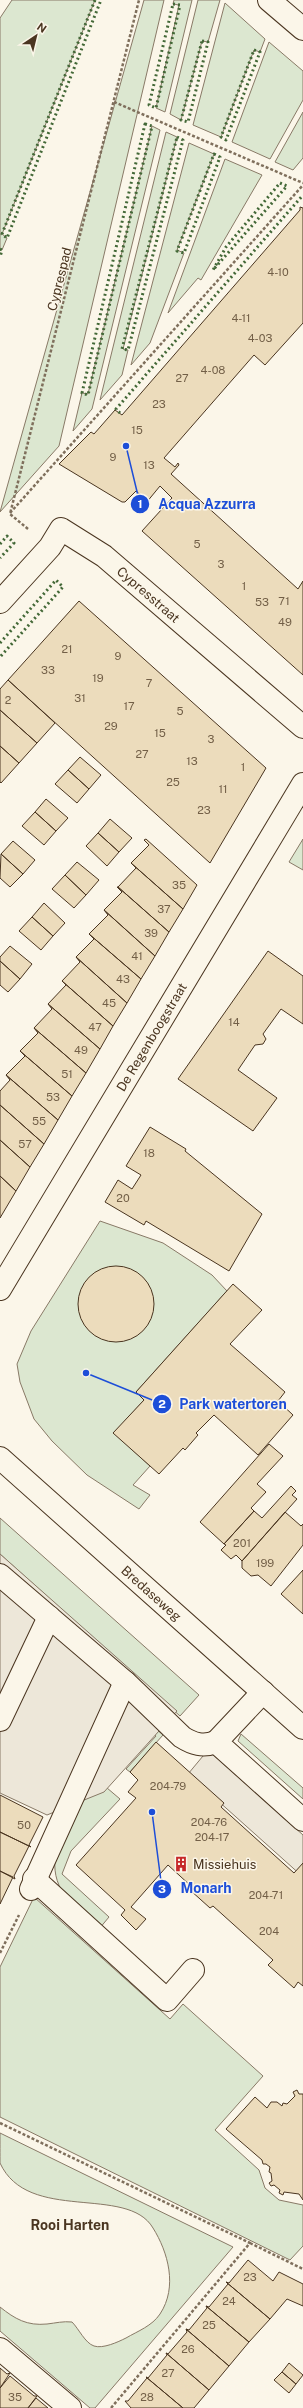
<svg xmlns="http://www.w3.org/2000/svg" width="303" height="2408" font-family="'Public Sans',sans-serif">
	<rect width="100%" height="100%" fill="#fbf6e9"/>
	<path fill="#dce7d0" stroke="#887966" d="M12,0H95L2,234L7,238L2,250L0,249V18Z
		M144,0H164L59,446L0,512Z
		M174,0H192L165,112L156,108L179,5L173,4Z
		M198,0H220L208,42L202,41L181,120L170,114Z
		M225,3L265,39L260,52L254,50L221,137L193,125Z
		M269,42L303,71V100L270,159L232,142Z
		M303,112V158L293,170L275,162Z
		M152,126L160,130L92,409L73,431L82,393L88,394Z
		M166,132L177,137L123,349L128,350L122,375L100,400Z
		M189,143L214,154L177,250L184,253L150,343L131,365Z
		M225,159L262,175L201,280L198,278L168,313Z
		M303,839V870L289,862Z
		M100,1221L163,1243L212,1275L227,1291L136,1392L144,1400L114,1433L150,1466L133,1485L150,1495L139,1509L87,1475L52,1441L34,1419L20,1382L17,1364L31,1331Z
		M0,1518L199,1695L180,1716L0,1554Z
		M137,1712L163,1735L130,1772L126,1769L156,1736L134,1716Z
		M241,1734L303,1788V1799L238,1741Z
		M95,1773L100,1782L120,1799L71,1851L62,1874L109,1917L99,1929C75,1906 52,1893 55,1858Z
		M34,1897L170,2019L183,2004L263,2076L215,2130L259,2170L265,2188L279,2200L303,2205V2246L290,2260L0,2117V1967Z
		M0,2133L233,2247L95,2408H90L0,2331V2307C15,2319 27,2326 47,2324C56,2323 63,2321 72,2322C79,2329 85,2343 94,2346C103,2349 118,2342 126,2338C138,2331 152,2326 160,2314C178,2287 168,2252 153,2228C127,2184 28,2224 0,2163C0,2156 0,2141 0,2133Z"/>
	<path fill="#ede7d9" stroke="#887966" d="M0,1554L177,1711L104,1792L47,1815L0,1793Z
		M208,1750L303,1835V1877L188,1774Z"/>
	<path fill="#ecdcbc" stroke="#4a3520" d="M300,207L303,208V323L265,365L254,355L164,458L175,467L178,463L179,465L171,474L298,589L303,581V675L142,531L172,498L160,486L146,503L144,502L146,500L136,491L125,502H122L59,464L91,432L94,434L115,410L122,415L300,210Z
		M79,601L266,768L210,863L8,680Z
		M8,680L55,723L37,743L0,710V689Z
		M0,710L37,743L19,763L0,746Z
		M0,746L19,763L1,783L0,782Z
		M80,757L101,775L89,789L68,770Z
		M68,770L89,789L77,803L55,784Z
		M46,799L68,818L56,831L35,812Z
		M35,812L56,831L44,845L22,826Z
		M110,819L132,838L119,852L98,833Z
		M98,833L119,852L107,866L86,846Z
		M146,839L197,885L183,909L131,863L149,845L144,840Z
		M13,841L35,860L23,874L1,854Z
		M1,854L23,874L10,887L0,878Z
		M77,862L99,880L86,895L65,875Z
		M131,863L183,909L169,932L118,887L136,868Z
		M65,875L86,895L74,908L52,889Z
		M117,887H118L169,932L155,956L104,910L122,892Z
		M44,903L65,923L53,936L32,917Z
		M104,910L155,956L141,979L89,934L108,915Z
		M32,917L53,936L41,950L19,931Z
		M89,934L141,979L127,1003L76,957L94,939Z
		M10,946L32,964L20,979L0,961V957Z
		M268,951L303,976V1024L281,1009L263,1034L266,1039L263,1044L255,1045L238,1070L277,1098L253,1131L178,1079Z
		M76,957L127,1003L113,1026L62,981L80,962Z
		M0,961L20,979L8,992L0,985Z
		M62,981L113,1026L100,1049L48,1004L66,985Z
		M48,1004L100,1049L86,1073L34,1028L52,1009Z
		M34,1028L86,1073L72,1096L20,1051L38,1033Z
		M20,1051L72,1096L58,1120L6,1075L25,1056Z
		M6,1075L58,1120L44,1144L0,1105V1091L10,1080Z
		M0,1105L44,1144L30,1167L0,1140Z
		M150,1127L186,1149L185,1151L262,1214L229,1271L146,1221L144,1225L105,1202L118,1180L132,1189L141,1175L126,1166Z
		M0,1140L30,1167L16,1191L0,1176Z
		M0,1176L16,1191L0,1218Z
		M78 1304a38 38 0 1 1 76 0a38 38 0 1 1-76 0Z
		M233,1284L262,1310L230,1344L285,1392L278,1401L293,1415L258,1455L214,1415L196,1433L198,1435L185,1450L183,1448L159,1474L113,1433L144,1400L136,1392Z
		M269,1444L283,1456L257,1484L266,1492L251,1508L254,1511L224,1544L200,1522Z
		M291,1486L296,1491L292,1495L297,1499L242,1561L236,1555L231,1559L221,1550L226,1545L224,1544L254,1511L262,1518Z
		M285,1512L301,1526L303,1524V1545L271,1586L258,1575L251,1576L242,1568V1561Z
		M303,1570V1614L281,1594Z
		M156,1742L224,1803L221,1807L294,1873L303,1863V1986L298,1982L294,1988L268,1965L273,1960L213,1906L210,1908L190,1890L192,1887L168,1865L131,1907L146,1919L136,1930L121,1915L125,1910L76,1865L136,1798L128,1792L138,1780L130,1772Z
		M0,1795L43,1817L29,1845L31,1847L0,1832Z
		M0,1832L29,1846L14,1876L15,1879L0,1871Z
		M0,1871L13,1877L0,1904Z
		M297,2090L299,2094H303V2200L299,2194L284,2192L283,2195L279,2193L280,2190L274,2185L271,2186L269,2183L272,2181L271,2173L269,2172L270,2167L266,2164H263L262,2160L226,2129L255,2097L267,2108L271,2102H277L282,2106L283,2103L287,2104L295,2096L293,2092Z
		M248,2260L273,2281L279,2272L303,2284V2306L287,2299L270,2319L226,2282L229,2283Z
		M226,2282L270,2319L249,2342L206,2306L209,2307L228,2284Z
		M206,2306L249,2342L229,2366L186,2329L189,2330L207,2308Z
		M186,2329L229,2366L209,2390L166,2353L168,2354L187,2332Z
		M166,2353L209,2390L194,2408H183L146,2377L148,2378L167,2355Z
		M289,2363L303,2375L296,2384L282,2372Z
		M0,2368L7,2374L10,2373L0,2388Z
		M282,2372L296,2384L289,2393L274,2380Z
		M10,2376L34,2396H37L28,2408H0V2388Z
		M146,2377L183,2408H131L125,2401H128L147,2378Z
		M36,2398L48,2408H28Z"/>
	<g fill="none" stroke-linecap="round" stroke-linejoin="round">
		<defs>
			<g id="minor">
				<path d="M269,0L303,29"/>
				<path id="s1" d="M0,602L50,547L61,529L104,556L303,727"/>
				<path id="s2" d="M0,1289L303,784"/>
				<path id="s3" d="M0,1458L303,1728"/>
				<path d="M0,1575L125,1682L182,1737C193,1744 203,1747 216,1742"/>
				<path d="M263,1692L216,1742L303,1820"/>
				<path d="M0,1720L49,1617"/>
				<path d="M34,1879L167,2000L193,1970"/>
				<path d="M31,1889L125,1682"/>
				<path d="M0,2349L70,2408"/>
			</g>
		</defs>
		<use href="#minor" stroke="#4a3520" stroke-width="24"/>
		<path stroke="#7f6f5c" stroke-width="2.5" stroke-dasharray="3 2" stroke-linecap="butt" d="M114,102L303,183
			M10,513L303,185
			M28,529L10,514L139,0
			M0,1953L19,1915
			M0,2123L250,2243L111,2408
			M250,2243L303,2269"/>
		<use href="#minor" stroke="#fbf6e9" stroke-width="22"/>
		<path stroke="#436837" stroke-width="3" stroke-dasharray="2 3" stroke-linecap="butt" d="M95,0L2,234L7,238L101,0
			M173,4L180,5L156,108L149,105Z
			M202,41L208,42L188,122L181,120Z
			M254,50L260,52L226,140L221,137Z
			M145,124L152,126L88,395L82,393Z
			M177,137L183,140L128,350L122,349Z
			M214,154L220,157L184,253L177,251Z
			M280,183L287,186L213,270L226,247Z
			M0,249L2,250L0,257
			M120,413L116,409L303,195
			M0,544L7,536L14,543L0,558
			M0,643L56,580L63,587L0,657"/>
	</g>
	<defs>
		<symbol id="building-bare" viewBox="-9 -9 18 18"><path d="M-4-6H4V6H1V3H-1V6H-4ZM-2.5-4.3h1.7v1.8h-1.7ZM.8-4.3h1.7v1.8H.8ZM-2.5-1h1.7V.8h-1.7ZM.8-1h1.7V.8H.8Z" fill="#c62828" stroke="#fbf6e9" stroke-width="2.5" paint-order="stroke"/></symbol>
	</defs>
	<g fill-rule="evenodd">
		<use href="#building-bare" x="170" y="1853" width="22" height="22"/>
	</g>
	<g text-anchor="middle" stroke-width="3" stroke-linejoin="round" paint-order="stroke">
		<g font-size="11" fill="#725f47">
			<text x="278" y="276">4-10</text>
			<text x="241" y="322">4-11</text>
			<text x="260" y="342">4-03</text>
			<text x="213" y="374">4-08</text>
			<text x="182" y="382">27</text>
			<text x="159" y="408">23</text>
			<text x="137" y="434">15</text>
			<text x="113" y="461">9</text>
			<text x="149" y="469">13</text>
			<text x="197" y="548">5</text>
			<text x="221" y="568">3</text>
			<text x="244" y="590">1</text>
			<text x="284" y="605">71</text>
			<text x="262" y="606">53</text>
			<text x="285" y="626">49</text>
			<text x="67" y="653">21</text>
			<text x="118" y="660">9</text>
			<text x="48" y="674">33</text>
			<text x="98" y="682">19</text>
			<text x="149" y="687">7</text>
			<text x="80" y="702">31</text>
			<text x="8" y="704">2</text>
			<text x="129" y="710">17</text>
			<text x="180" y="715">5</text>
			<text x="111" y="730">29</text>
			<text x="160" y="737">15</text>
			<text x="211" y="743">3</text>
			<text x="142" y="758">27</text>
			<text x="192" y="765">13</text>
			<text x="243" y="771">1</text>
			<text x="173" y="786">25</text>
			<text x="223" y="793">11</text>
			<text x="204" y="814">23</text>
			<text x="179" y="889">35</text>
			<text x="164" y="913">37</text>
			<text x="151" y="937">39</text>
			<text x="137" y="960">41</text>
			<text x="123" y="983">43</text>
			<text x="109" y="1007">45</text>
			<text x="234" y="1026">14</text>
			<text x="95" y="1031">47</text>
			<text x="81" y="1054">49</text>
			<text x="67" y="1078">51</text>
			<text x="53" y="1101">53</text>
			<text x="39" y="1125">55</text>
			<text x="25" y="1148">57</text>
			<text x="149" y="1157">18</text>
			<text x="123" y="1202">20</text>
			<text x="242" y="1547">201</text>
			<text x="265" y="1567">199</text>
			<text x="168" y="1790">204-79</text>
			<text x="209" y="1826">204-76</text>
			<text x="24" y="1829">50</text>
			<text x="212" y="1841">204-17</text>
			<text x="266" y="1899">204-71</text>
			<text x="269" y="1935">204</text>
			<text x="250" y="2281">23</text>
			<text x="229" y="2305">24</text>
			<text x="209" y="2329">25</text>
			<text x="188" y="2353">26</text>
			<text x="168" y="2377">27</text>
			<text x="15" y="2401">35</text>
			<text x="147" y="2401">28</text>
		</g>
		<g font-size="13" fill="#4a3520" stroke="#fbf6e9">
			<text transform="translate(59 279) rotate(-76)" y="5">Cyprespad</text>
			<text dy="5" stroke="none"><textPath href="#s1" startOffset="205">Cypresstraat</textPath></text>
			<text dy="5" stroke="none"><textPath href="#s2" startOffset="294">De Regenboogstraat</textPath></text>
			<text dy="5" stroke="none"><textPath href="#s3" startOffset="203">Bredaseweg</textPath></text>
		</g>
		<g font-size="13" fill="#4a3520" stroke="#fbf6e9" text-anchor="start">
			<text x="193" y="1869">Missiehuis</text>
		</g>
		<g font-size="14" font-weight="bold" fill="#4a3520" stroke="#fbf6e9">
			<text x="70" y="2230">Rooi Harten</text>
		</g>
	</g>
	<path fill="none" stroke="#1d4ed8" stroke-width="1.5" d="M126 446L140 504M86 1373L162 1404M152 1812L162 1889"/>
	<g fill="#1d4ed8" stroke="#fbf6e9" stroke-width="1.5">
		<circle cx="126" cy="446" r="4"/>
		<circle cx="86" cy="1373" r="4"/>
		<circle cx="152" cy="1812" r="4"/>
		<circle cx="140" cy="504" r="10"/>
		<circle cx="162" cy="1404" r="10"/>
		<circle cx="162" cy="1889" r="10"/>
	</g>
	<g font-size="12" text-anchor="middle" font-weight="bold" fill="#fff">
		<text x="140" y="508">1</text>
		<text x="162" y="1408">2</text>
		<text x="162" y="1893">3</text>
	</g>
	<g font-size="14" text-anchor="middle" font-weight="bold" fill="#1d4ed8" stroke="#fbf6e9" stroke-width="3" stroke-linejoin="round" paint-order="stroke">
		<text x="207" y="509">Acqua Azzurra</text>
		<text x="233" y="1409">Park watertoren</text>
		<text x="206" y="1893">Monarh</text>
	</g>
	<g transform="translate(36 36) rotate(35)" stroke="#fbf6e9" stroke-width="3" paint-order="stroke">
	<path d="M0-3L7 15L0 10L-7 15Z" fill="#4a3520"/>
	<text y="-6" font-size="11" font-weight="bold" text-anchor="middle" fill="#4a3520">N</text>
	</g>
</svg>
